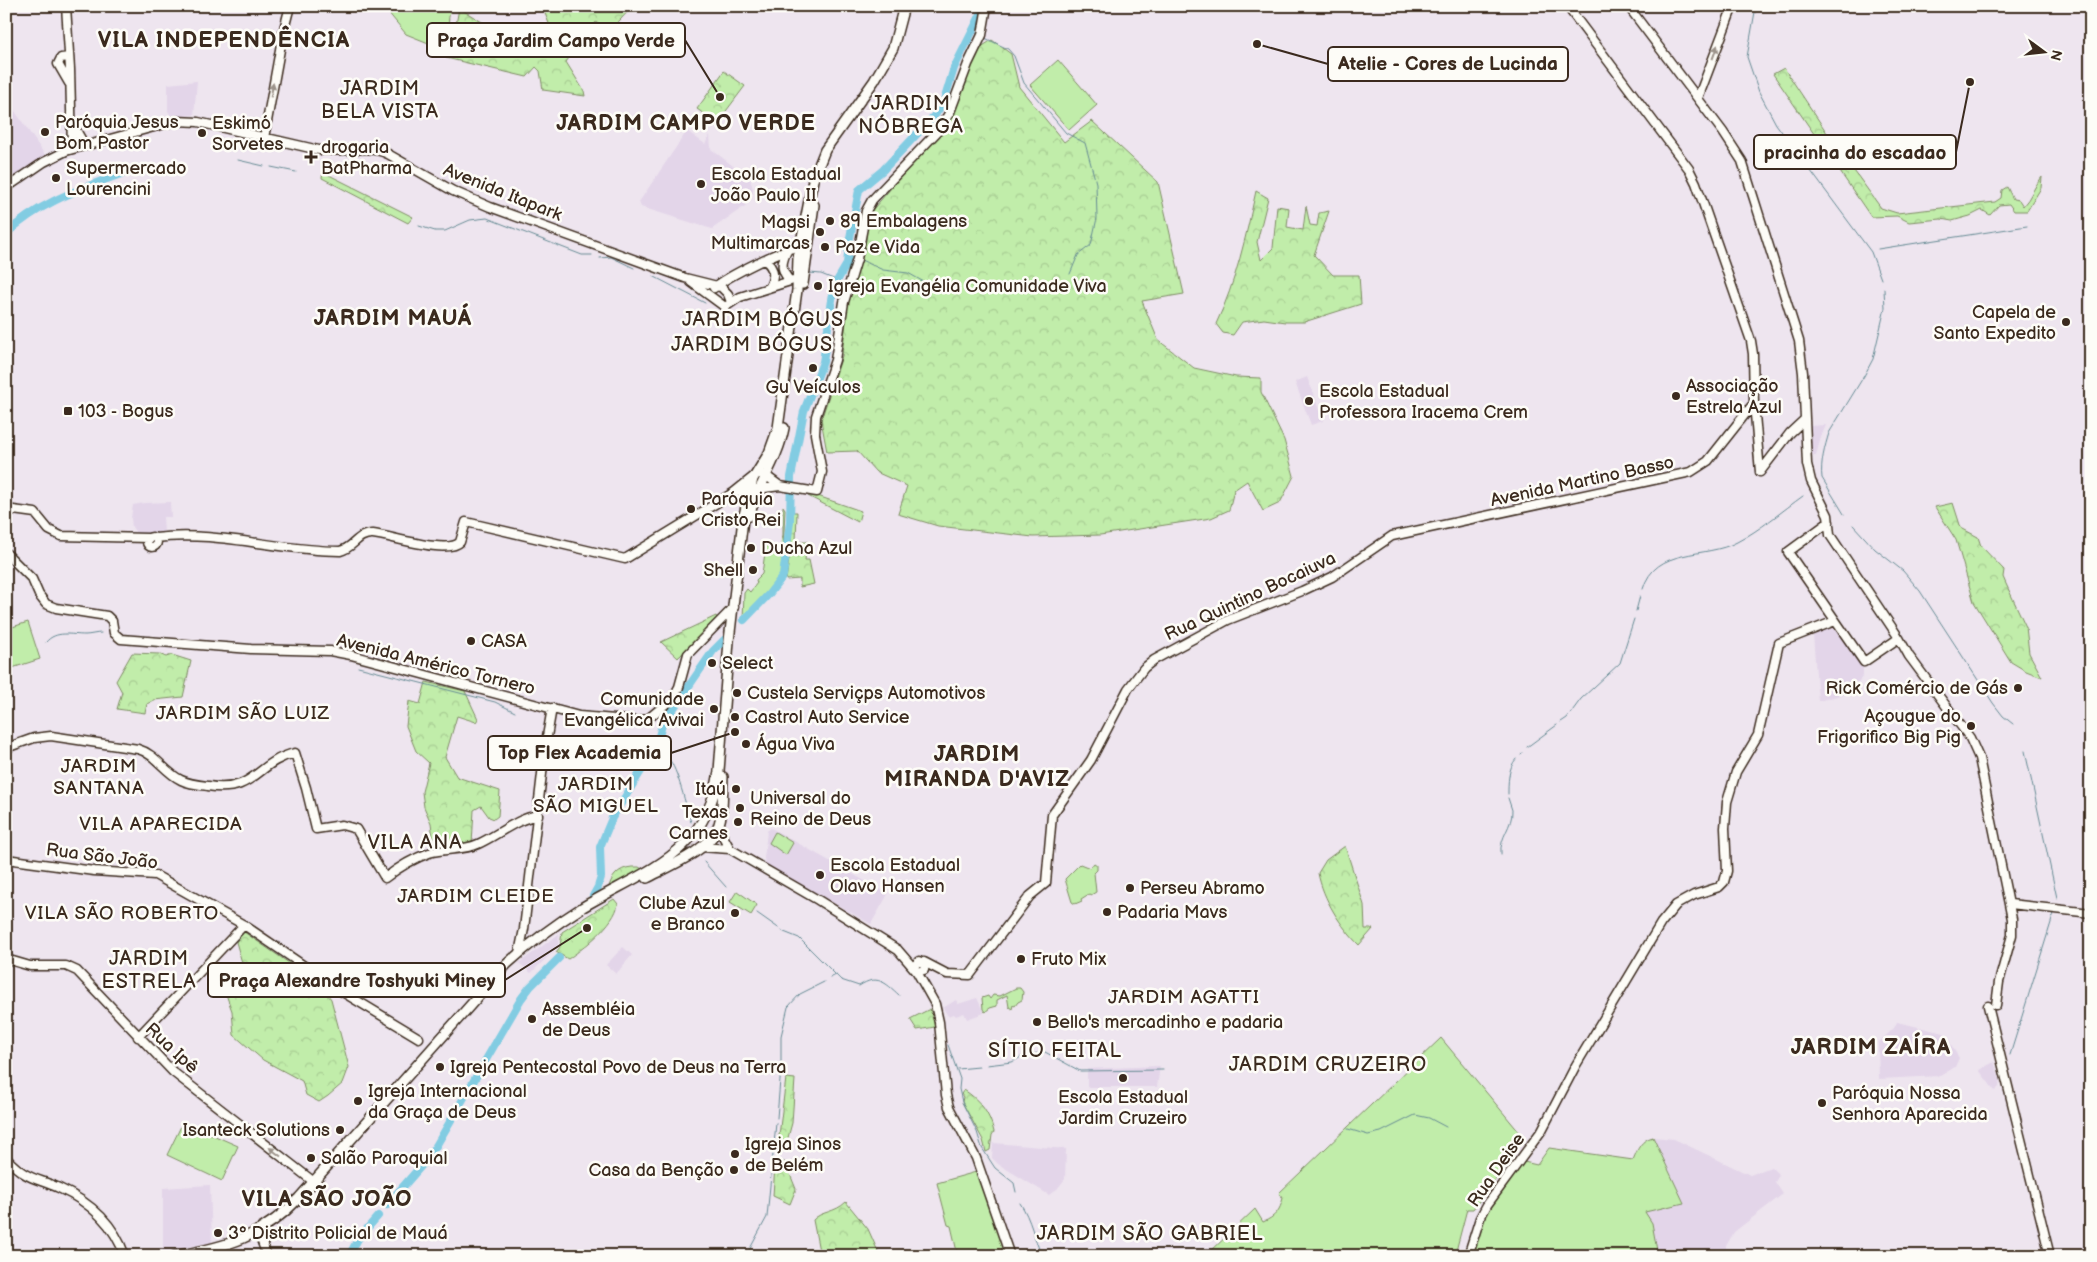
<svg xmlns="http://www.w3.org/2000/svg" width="2097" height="1262" font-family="'Balsamiq Sans',sans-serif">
	<defs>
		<pattern id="forest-crowns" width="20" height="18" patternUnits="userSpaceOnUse" patternTransform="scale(1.25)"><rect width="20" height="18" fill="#c1edaa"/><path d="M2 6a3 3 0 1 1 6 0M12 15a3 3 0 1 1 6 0" fill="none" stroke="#a7cb92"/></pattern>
	</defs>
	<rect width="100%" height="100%" fill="#eee5ef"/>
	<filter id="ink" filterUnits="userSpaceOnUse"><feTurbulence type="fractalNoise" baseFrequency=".02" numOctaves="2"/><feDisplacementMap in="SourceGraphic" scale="10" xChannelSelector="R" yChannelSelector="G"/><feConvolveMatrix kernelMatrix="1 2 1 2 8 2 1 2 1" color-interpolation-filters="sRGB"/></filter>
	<g filter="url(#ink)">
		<path fill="#e3d5e9" d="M197,81L194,115L172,117L168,111V84Z
			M8,101L45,155L6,185V103Z
			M687,131L705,144L710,135L711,149L750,179L753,189L752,198L745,206L712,229L641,207L639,202Z
			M1307,377L1323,421L1311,425L1295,382Z
			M1826,425L1821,437L1816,455L1814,456L1811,452L1810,426Z
			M170,502L171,517H163L164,533L137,534L132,527L131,518L133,505L144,503Z
			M1833,627L1863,668V676L1849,693L1818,701L1813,634Z
			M771,828L888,894L871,924L765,864L764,858L767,831Z
			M559,934L558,947L531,973L519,963Z
			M623,947L632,955L616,974L606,965Z
			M977,998L984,1013L967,1019L964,1013L956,1016L954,1014L948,1016L943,1008L956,1000L958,1004Z
			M1897,1022L1944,1033L1959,1058L1955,1067L1940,1076L1879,1079L1878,1043L1894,1028Z
			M1994,1062L2000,1079L1999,1087L1995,1091L1979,1070Z
			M1160,1066L1157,1087H1087V1069Z
			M1653,1137L1674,1139L1750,1175L1771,1167L1779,1175L1775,1182L1783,1194L1734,1232L1726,1246L1727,1256H1658L1652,1223L1644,1212L1684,1203Z
			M993,1143L1066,1149L1065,1179L1057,1189L1049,1195L998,1164L992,1158Z
			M210,1185L212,1242L163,1252V1188Z"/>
		<path fill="#c1edaa" stroke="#7e8c64" d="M383,6H453C442,24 459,30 431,44L406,34Z
			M1058,60L1097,105L1069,130L1030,85Z
			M783,506L785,509L782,574L765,597L743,619L744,593L747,589L750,592L757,583L756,580L762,574L766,545L780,547L783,535Z
			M28,622L40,659L6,670V629Z
			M775,832L793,843L786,855L769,843Z
			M1094,863L1097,865V870L1094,873L1096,892L1091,895L1089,894L1081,899L1082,901L1075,904L1072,902L1065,879L1080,864L1090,868Z
			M737,891L757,905L751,915L730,902Z
			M1016,988H1020L1023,992L1022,1000L1018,1002L1015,1006L1013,1005L1012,1009L1009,1007L1007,995L997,1000V1006L990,1008L985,1012L983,1009L982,998L988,996L990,999L993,995L1000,996Z
			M1441,1038L1520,1133L1515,1138L1517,1140L1497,1165L1502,1171L1473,1209H1467L1456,1251L1467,1256H1211L1209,1253L1255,1209L1263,1222C1275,1217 1280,1211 1283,1198L1279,1193Z
			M183,1122L238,1146L222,1181L167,1155Z
			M1653,1137L1684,1203L1645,1212L1652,1223L1658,1256H1472L1482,1220L1496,1197L1524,1162L1537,1165L1549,1148L1633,1160C1638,1148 1641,1140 1653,1137Z
			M976,1172L1007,1256H958L951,1226L948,1225L937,1183Z"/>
		<path fill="url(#forest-crowns)" stroke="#7e8c64" d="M542,6H633L608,33L596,22L566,62L584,91L585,96L543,90L540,71L536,67L527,77L446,58L440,50L456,25L459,8L487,25L497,28L516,25L554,36Z
			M992,40L1011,54L1019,87L1064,142L1092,121L1158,182L1184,294L1142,301L1158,340L1194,368L1236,377L1261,378V392L1284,440L1294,476L1280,503L1263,511L1247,481L1234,490L1229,510L1211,518L1100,535L1033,537L938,526L898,514L907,486L876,472L857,451L827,452L821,420L842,356L849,291L865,248L868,215L939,132L978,49Z
			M1784,68L1831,139L1881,208L1897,213L1995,202L2001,198L2002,190L2007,187L2013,199L2019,200L2023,206C2031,198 2034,186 2042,177L2041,188L2027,211H2014L2009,204L1999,205L1990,215L1982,210L1970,216L1952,221L1941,219L1909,222L1897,216L1871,217L1773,74Z
			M724,71L745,86L717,123L697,109Z
			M323,172L413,217L408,223L322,178Z
			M1256,191L1268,198L1257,242L1261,260L1273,248L1277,206L1289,208L1287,227L1303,230L1306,206L1310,225L1317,226L1319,213L1329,211L1314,255L1333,275H1359L1361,304L1304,322H1285L1264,319L1242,322L1233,335L1223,333L1216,324C1236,282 1246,236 1256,191Z
			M809,493L861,511L858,522L808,496Z
			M1953,503L1961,528L1978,537L1981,546L2004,570L2003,577L2006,584L2026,627L2029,653L2042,677L2026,671L2011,662L1974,602L1956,540L1935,507Z
			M792,512H797L796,542H809L808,552H806L805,560H809L814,584L800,587V579L786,580L791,545Z
			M716,616L717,618L678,658L661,642Z
			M132,653L159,654L166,657L172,655L191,661L183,697L154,700L147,704L145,713L117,709L122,692L116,681Z
			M426,682L465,691L478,719L476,722L457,716L445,757L457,777L500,791L498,816L494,819L489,817L481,806L474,810L472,844L448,848L444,839L433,838L431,823L424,807L422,792L429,763L416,751L406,726L409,701L420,704Z
			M1345,846L1364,905L1365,929H1373L1359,945C1341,927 1323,899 1318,873L1326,860Z
			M632,867H639L645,871L608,890C611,877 618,868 632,867Z
			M614,899L618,904C615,924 584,948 568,959L556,952L560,947L562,932Z
			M244,932L321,985L331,999L349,1067L343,1083L328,1096L319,1102L306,1095L302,1081L263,1060L234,1035L232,1011L223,986L243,966L236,942Z
			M930,1009L935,1027L917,1030L910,1019Z
			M786,1078L795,1079L792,1123L786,1145L778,1144Z
			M964,1090C980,1100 990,1114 994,1132L992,1135L990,1150L986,1152L983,1140L962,1102L963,1097L961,1094Z
			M785,1162L796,1189L790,1204L773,1196L775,1164Z
			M846,1202L868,1229L880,1256H820L813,1220C821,1211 835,1213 846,1202Z"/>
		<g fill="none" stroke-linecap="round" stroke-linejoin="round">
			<path stroke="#668b94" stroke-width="1" d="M1756,6L1747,57L1759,92L1776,124L1871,252L1881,279
				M972,31L978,34
				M985,38L1008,49L1014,56L1024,83L1066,133L1085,143L1096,183L1097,218L1091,245L1078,255L1070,274
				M238,160L264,166
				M271,167L296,172
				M419,226L435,231H445L470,220L487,218L582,255H592
				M1878,249L2027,226
				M848,256L853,259
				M600,258L611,257L634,268
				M861,260L883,270L908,273L931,286H950
				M810,273L821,274L836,280
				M653,276L705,303
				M1844,514L1822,478C1820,464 1825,446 1829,433L1864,376L1873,359L1885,308L1884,289
				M1853,525L1875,549L1903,571L1920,591L1993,703L2003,716L2013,724
				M1643,589C1655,546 1706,559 1737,542C1760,530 1782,511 1803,496
				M1636,611L1640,596
				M46,642C56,630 71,635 85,635C90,635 96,633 101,633
				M358,667L495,702L515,712
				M1561,722L1567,718L1581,699L1620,663L1634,619
				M1527,747L1557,725
				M654,750C658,753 664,755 668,758C678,768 686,808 691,822
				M2025,751L2057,898
				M1521,754L1522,753
				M1508,794C1508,783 1508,768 1516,759
				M1501,854C1499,836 1513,827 1512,810C1511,806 1509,802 1508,798
				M704,862L726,887
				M757,913L784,932L799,938L841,980L859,986C877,974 885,982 899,995
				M830,978L836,975
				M948,1045L960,1079L959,1089L962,1102L977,1132L982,1148L995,1168L1014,1183L1016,1192
				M2010,1055L2054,913
				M987,1065L1012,1062L1023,1056L1045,1052L1080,1071L1163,1070
				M958,1069L979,1067
				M777,1118L781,1067V1036L788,1007L800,994L824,982
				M1348,1129L1368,1135L1381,1132L1415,1115L1429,1118L1446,1127
				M1020,1203C1031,1219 1034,1239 1042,1256
				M746,1256L767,1217L776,1123"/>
			<path stroke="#82cce2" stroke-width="8" d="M6,234C44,198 89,187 136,168
				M744,620L769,594L783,576L790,522L791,477L804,411L823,362L834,286L847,264L849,243L859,190L883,170L935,115L944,101L954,68L981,14L982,6
				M593,896L598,887L601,877L600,847L612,818L656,747L662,725L713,651L724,640
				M387,1205L429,1157L436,1146L521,999L530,987L559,958
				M349,1256L358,1239L378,1216"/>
			<defs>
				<path id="secondary" d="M66,6L70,69L72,148
					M1567,6L1689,169L1696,183L1751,341L1753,354L1754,403L1760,472
					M1628,6L1723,132L1742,161L1799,341L1803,373L1807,464L1811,481L1828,515L1830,535L1899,638L1909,656L1970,738L1979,758L2012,919V935L1999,982L1996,1005
					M69,83L58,64L61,58L69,57
					M1698,98L1733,6
					M73,125L84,144
					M264,138L283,33L290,6
					M6,188L44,162L66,151L176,121L198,122L319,150C341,153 368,144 388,154L453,191L490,207L685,278L721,287L728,294L731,302
					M788,249C781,262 780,270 790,281
					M764,260C775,267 775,278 769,288
					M691,282L725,307L740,297L803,277
					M714,288C726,277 785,247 800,247
					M1760,472L1790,433L1805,419
					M735,492L780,486
					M6,509L35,513L49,530L61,536L148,538
					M1829,522L1788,552L1864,662L1899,638
					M147 542a5 5 0 1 1 10 0a5 5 0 1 1-10 0Z
					M155,538C217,530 278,551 340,551C354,548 357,533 373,534C391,536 448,555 460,542L466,522L625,559L733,493L758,473L765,475L780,486L817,492L822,472L815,434L816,416L835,360L844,302L857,259L866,211L872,200L937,132L950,112L968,64L982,35L987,6
					M6,553L32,579L39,595L46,604L56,608L107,616L112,621L114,633L121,639L251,649L330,651L351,655L579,716L639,721L649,718L673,698L679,687L688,654L734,607
					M6,748L34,738L51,736L138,749C156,754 164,772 181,780C189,784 199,785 208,786C255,794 256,762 295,753L306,788L316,829L342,825L356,829L385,878C398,868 412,859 429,853C445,848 463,851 478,844C498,835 516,819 538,815
					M718,827L730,849
					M701,847L730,849L818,900L898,950L917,972L935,1004L939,1022L946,1095L949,1107L976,1158L1010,1256
					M6,859L94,871L155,875L244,925L341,991L419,1038
					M2010,904L2091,913
					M519,953L524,929L545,748L552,708
					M6,959L30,966H66L77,971L173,1072L314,1182
					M924,962L947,974L970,975L1030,896L1046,883L1052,815L1091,760L1128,689L1144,668L1154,660L1228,620L1302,591L1332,577L1392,536L1691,472L1708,461L1754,403
					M913,967L919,961L925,964L924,970L917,972
					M1988,1006L2050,1256
					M138,1037L244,925
					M6,1158C27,1180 34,1177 59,1188C90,1202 114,1224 125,1256
					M258,1231L267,1256
					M1468,1256L1480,1218L1487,1205L1542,1130L1576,1065L1661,923L1676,905L1694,895L1719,887L1724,882L1727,871L1725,828L1727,802L1736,772L1758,735L1779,643L1835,621"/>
				<path id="primary" d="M803,284L814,205
					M749,516C758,485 778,460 784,428
					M647,878C668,867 710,850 718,827C724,812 722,793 723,777
					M175,1256C227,1247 262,1237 299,1198L507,964C530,943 556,924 583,907C647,869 707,855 719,771L729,641L743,519L753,479L769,453L778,428L797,290L798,258L813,180L825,150L874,81L893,48L904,6"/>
			</defs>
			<use href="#secondary" stroke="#3b2a1e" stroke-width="11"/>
			<use href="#primary" stroke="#3b2a1e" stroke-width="12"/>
			<use href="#secondary" stroke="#fdfcf7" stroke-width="8"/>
			<use href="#primary" stroke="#fdfcf7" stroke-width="9"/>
		</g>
		<defs><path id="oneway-solid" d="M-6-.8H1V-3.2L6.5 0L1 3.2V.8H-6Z" transform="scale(1.25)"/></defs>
		<g fill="#9c938a">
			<use href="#oneway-solid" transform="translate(1715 52) rotate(-70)"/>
			<use href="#oneway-solid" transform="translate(272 90) rotate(-80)"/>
			<use href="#oneway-solid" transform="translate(275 1152) rotate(-143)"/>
		</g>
	</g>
	<g fill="#3b2a1e" stroke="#fdfcf7" stroke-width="2">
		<circle cx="45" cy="132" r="5"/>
		<circle cx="202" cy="133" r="5"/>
		<path d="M308.5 149.5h5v5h5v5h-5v5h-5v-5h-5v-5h5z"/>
		<circle cx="56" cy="178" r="5"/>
		<circle cx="701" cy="184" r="5"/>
		<circle cx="830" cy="221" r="5"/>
		<circle cx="820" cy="232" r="5"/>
		<circle cx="825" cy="247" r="5"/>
		<circle cx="818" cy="286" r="5"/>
		<circle cx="2066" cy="322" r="5"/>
		<circle cx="813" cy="368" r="5"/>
		<circle cx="1676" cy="396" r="5"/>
		<circle cx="1309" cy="401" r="5"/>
		<rect x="63" y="406" width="10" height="10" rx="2.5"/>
		<circle cx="691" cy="509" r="5"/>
		<circle cx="751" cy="548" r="5"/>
		<circle cx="753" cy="570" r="5"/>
		<circle cx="471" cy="641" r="5"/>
		<circle cx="712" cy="663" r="5"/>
		<circle cx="2018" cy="688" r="5"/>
		<circle cx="737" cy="693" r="5"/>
		<circle cx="714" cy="709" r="5"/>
		<circle cx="735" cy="717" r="5"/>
		<circle cx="1971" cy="726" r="5"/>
		<circle cx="746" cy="744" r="5"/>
		<circle cx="736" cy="789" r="5"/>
		<circle cx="740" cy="808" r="5"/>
		<circle cx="738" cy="822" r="5"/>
		<circle cx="820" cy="875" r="5"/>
		<circle cx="1130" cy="888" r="5"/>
		<circle cx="1107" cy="912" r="5"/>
		<circle cx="735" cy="913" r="5"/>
		<circle cx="1021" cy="959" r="5"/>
		<circle cx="532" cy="1019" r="5"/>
		<circle cx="1037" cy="1022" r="5"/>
		<circle cx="440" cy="1067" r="5"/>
		<circle cx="1123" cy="1078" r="5"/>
		<circle cx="358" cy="1101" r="5"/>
		<circle cx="1822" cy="1103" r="5"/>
		<circle cx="340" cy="1130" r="5"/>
		<circle cx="735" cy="1154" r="5"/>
		<circle cx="311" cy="1158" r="5"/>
		<circle cx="734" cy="1170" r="5"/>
		<circle cx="218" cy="1233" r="5"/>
	</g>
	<g text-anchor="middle" stroke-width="5" stroke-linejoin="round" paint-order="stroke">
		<g font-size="18" fill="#3b2a1e" stroke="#fdfcf7" text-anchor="start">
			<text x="55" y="128">Paróquia Jesus<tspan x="55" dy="21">Bom Pastor</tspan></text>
			<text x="212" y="129">Eskimó<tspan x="212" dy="21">Sorvetes</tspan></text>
			<text x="321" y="153">drogaria<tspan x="321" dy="21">BatPharma</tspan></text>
			<text x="66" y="174">Supermercado<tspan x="66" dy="21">Lourencini</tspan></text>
			<text x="711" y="180">Escola Estadual<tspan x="711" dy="21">João Paulo II</tspan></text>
			<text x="840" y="227">89 Embalagens</text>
			<text x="810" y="228" text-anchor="end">Magsi<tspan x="810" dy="21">Multimarcas</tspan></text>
			<text x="835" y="253">Paz e Vida</text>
			<text x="828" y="292">Igreja Evangélia Comunidade Viva</text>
			<text x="2056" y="318" text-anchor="end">Capela de<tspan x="2056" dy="21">Santo Expedito</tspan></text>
			<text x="1686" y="392">Associação<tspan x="1686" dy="21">Estrela Azul</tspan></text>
			<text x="813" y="393" text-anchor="middle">Gu Veículos</text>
			<text x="1319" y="397">Escola Estadual<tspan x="1319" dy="21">Professora Iracema Crem</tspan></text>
			<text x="78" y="417">103 - Bogus</text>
			<text x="701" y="505">Paróquia<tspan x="701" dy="21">Cristo Rei</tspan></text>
			<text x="761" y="554">Ducha Azul</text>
			<text x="743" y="576" text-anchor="end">Shell</text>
			<text x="481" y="647">CASA</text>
			<text x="722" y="669">Select</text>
			<text x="2008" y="694" text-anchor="end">Rick Comércio de Gás</text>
			<text x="747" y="699">Custela Serviçps Automotivos</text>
			<text x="704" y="705" text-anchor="end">Comunidade<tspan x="704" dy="21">Evangélica Avivai</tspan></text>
			<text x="1961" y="722" text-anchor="end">Açougue do<tspan x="1961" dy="21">Frigorifico Big Pig</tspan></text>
			<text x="745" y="723">Castrol Auto Service</text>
			<text x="756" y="750">Água Viva</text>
			<text x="726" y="795" text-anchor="end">Itaú</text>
			<text x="750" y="804">Universal do<tspan x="750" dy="21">Reino de Deus</tspan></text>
			<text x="728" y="818" text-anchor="end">Texas<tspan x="728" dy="21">Carnes</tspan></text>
			<text x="830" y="871">Escola Estadual<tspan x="830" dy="21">Olavo Hansen</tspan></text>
			<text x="1140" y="894">Perseu Abramo</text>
			<text x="725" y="909" text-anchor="end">Clube Azul<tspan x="725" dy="21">e Branco</tspan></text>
			<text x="1117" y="918">Padaria Mavs</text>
			<text x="1031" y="965">Fruto Mix</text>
			<text x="542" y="1015">Assembléia<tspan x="542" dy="21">de Deus</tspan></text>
			<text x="1047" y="1028">Bello's mercadinho e padaria</text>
			<text x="450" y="1073">Igreja Pentecostal Povo de Deus na Terra</text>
			<text x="368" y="1097">Igreja Internacional<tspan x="368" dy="21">da Graça de Deus</tspan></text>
			<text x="1832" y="1099">Paróquia Nossa<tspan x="1832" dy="21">Senhora Aparecida</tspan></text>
			<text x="1123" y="1103" text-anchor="middle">Escola Estadual<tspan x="1123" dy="21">Jardim Cruzeiro</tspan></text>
			<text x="330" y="1136" text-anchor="end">Isanteck Solutions</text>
			<text x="745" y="1150">Igreja Sinos<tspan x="745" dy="21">de Belém</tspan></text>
			<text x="321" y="1164">Salão Paroquial</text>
			<text x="724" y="1176" text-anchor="end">Casa da Benção</text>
			<text x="228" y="1239">3º Distrito Policial de Mauá</text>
		</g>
		<g font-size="18" fill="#3b2a1e" stroke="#fdfcf7">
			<text transform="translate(503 192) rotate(22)" y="6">Avenida Itapark</text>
			<text transform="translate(1582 481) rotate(-12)" y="6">Avenida Martino Basso</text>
			<text transform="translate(1250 596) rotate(-25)" y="6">Rua Quintino Bocaiuva</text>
			<text transform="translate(436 664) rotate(14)" y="6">Avenida Américo Tornero</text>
			<text transform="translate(102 856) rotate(7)" y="6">Rua São João</text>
			<text transform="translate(172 1048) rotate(43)" y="6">Rua Ipê</text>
			<text transform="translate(1496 1170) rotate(-55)" y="6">Rua Deise</text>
		</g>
		<g font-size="19" letter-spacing="1" fill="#3b2a1e" stroke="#fdfcf7">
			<text x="243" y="719">JARDIM SÃO LUIZ</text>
			<text x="99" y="772">JARDIM<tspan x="99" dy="22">SANTANA</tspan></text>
			<text x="596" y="790">JARDIM<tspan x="596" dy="22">SÃO MIGUEL</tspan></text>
			<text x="161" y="830">VILA APARECIDA</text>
			<text x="476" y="902">JARDIM CLEIDE</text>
			<text x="122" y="919">VILA SÃO ROBERTO</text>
			<text x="1184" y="1003">JARDIM AGATTI</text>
		</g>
		<g font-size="20" letter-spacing="1" fill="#3b2a1e" stroke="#fdfcf7">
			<text x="380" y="95">JARDIM<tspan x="380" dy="23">BELA VISTA</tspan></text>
			<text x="911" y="110">JARDIM<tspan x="911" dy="23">NÓBREGA</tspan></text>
			<text x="763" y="326">JARDIM BÓGUS</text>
			<text x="752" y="351">JARDIM BÓGUS</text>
			<text x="415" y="849">VILA ANA</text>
			<text x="149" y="965">JARDIM<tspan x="149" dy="23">ESTRELA</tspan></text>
			<text x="1055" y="1057">SÍTIO FEITAL</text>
			<text x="1328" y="1071">JARDIM CRUZEIRO</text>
			<text x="1150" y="1240">JARDIM SÃO GABRIEL</text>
		</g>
		<g font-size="22" font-weight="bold" letter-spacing="1" fill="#3b2a1e" stroke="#fdfcf7">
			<text x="224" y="47">VILA INDEPENDÊNCIA</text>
			<text x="686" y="130">JARDIM CAMPO VERDE</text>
			<text x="393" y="325">JARDIM MAUÁ</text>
			<text x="977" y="761">JARDIM<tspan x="977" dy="25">MIRANDA D'AVIZ</tspan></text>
			<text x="1871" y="1054">JARDIM ZAÍRA</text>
			<text x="327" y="1206">VILA SÃO JOÃO</text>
		</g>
	</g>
	<path fill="none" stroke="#3b2a1e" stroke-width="2" d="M720 97L685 40M1257 44L1328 64M1970 82L1956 152M735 732L671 753M587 928L505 980"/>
	<g fill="#3b2a1e" stroke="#fdfcf7" stroke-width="2">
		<circle cx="720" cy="97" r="5"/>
		<circle cx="1257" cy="44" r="5"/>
		<circle cx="1970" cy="82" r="5"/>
		<circle cx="735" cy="732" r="5"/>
		<circle cx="587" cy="928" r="5"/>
	</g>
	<g fill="#fdfcf7" stroke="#3b2a1e" stroke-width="2">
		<rect x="427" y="23" width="258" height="34" rx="5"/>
		<rect x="1328" y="47" width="240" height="34" rx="5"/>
		<rect x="1754" y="135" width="202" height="34" rx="5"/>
		<rect x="488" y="736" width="183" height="34" rx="5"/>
		<rect x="208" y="963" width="297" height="34" rx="5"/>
	</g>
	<g font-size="19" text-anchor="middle" font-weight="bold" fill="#3b2a1e">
		<text x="556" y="47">Praça Jardim Campo Verde</text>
		<text x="1448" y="70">Atelie - Cores de Lucinda</text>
		<text x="1855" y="159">pracinha do escadao</text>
		<text x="580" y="759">Top Flex Academia</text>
		<text x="357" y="987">Praça Alexandre Toshyuki Miney</text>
	</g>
	<rect width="2097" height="1262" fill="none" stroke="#fdfcf7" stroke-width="25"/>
	<rect x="12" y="12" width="2072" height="1237" fill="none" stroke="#3b2a1e" stroke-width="2" filter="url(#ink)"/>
	<g transform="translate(2044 52) rotate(105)" stroke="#fdfcf7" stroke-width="4" paint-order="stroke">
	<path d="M0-4L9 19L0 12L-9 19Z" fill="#3b2a1e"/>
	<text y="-8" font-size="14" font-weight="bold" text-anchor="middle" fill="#3b2a1e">N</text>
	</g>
</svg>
